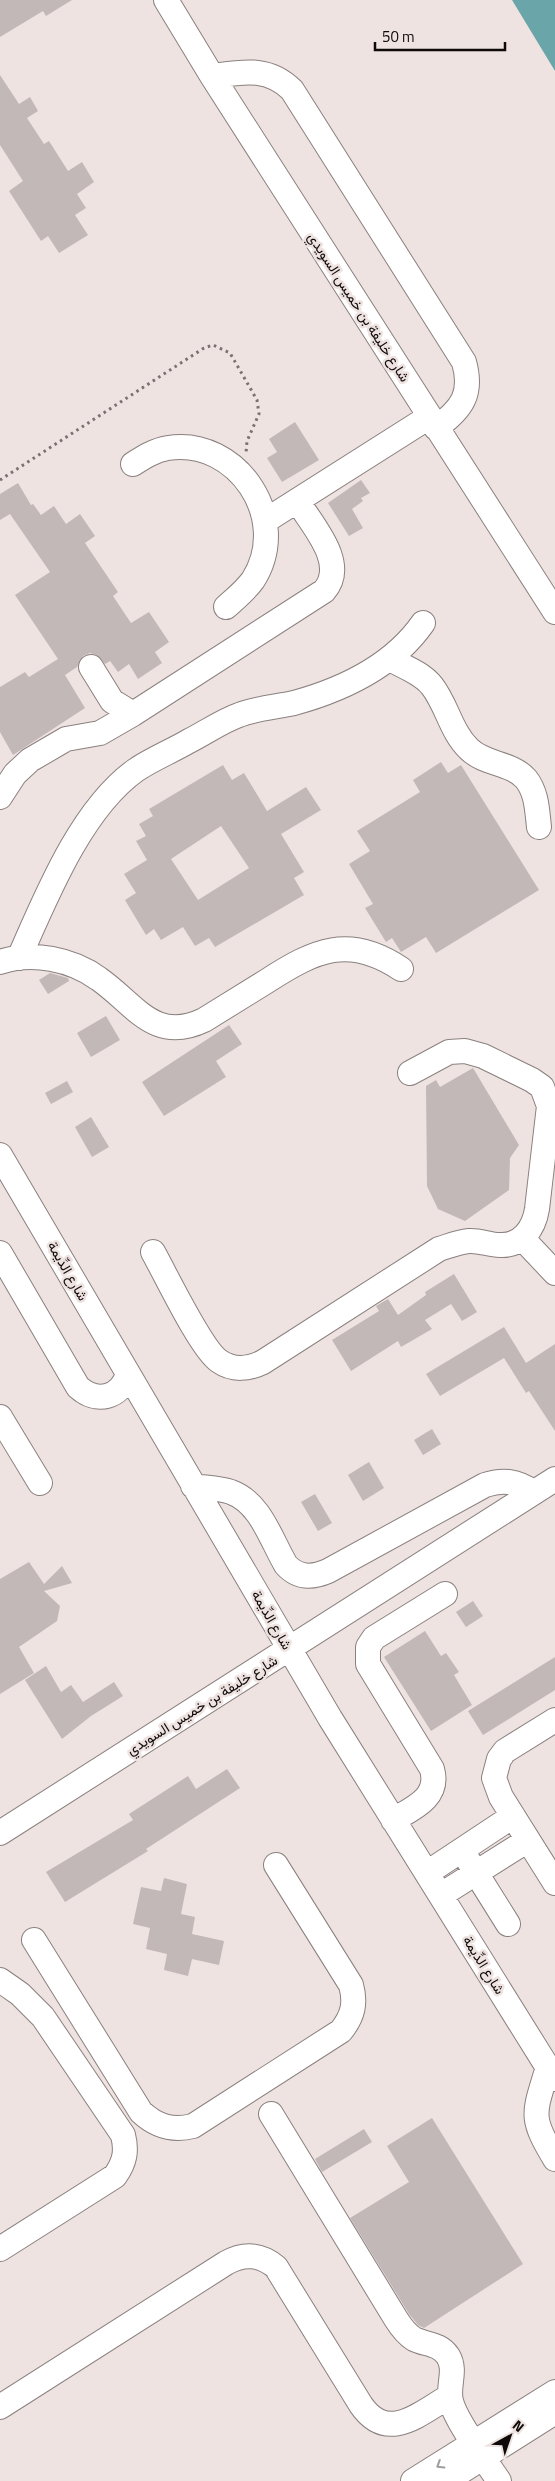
<svg xmlns="http://www.w3.org/2000/svg" width="555" height="2481" font-family="'Titillium Web',Vazirmatn,sans-serif">
	<rect width="100%" height="100%" fill="#eee3e1"/>
	<path fill="#69a5a9" d="M512,0H555V71Z"/>
	<path fill="#c2b8b7" fill-rule="evenodd" d="M0,0H72L46,16L43,11L0,37Z
		M0,75L19,104L30,97L38,111L27,118L44,144L49,141L68,171L82,162L94,182L77,194L86,208L75,215L88,235L59,253L48,236L41,241L9,191L23,181L0,145Z
		M295,422L319,460L282,482L267,458L277,452L269,439Z
		M361,480L370,493L361,498L363,501L352,509L363,528L349,536L328,503Z
		M18,483L31,505L33,504L41,515L54,506L66,524L80,514L95,536L85,543L118,592L113,596L131,623L149,612L169,642L155,652L162,663L138,679L129,664L118,672L110,661L105,664L97,655L90,653L83,656L77,667L65,675L85,708L13,755L0,732V687L25,672L29,677L58,659L15,595L50,572L10,514L0,520V494Z
		M441,762L448,773L461,765L539,890L436,953L426,937L401,952L392,938L386,942L365,908L373,904L349,864L370,851L357,831L420,792L413,780Z
		M223,765L232,780L244,773L267,811L306,787L321,810L281,834L304,872L294,878L304,895L215,947L209,938L195,946L183,927L161,940L154,929L146,935L125,900L136,893L124,874L147,860L136,841L146,836L139,824L153,816L149,809ZM221,826L249,868L198,900L171,859Z
		M50,973L68,978L69,981L48,994L39,980Z
		M106,1016L120,1040L91,1057L77,1033Z
		M229,1025L242,1044L216,1061L226,1077L164,1116L142,1082Z
		M473,1068L519,1145L510,1158L509,1190L465,1221L438,1209L427,1186L426,1086L436,1080L440,1087Z
		M67,1081L73,1092L51,1104L45,1093Z
		M91,1117L109,1147L92,1157L75,1127Z
		M454,1274L477,1312L462,1321L451,1304L425,1320L432,1329L401,1347L398,1341L351,1371L332,1340L379,1311L376,1306L388,1299L398,1315L426,1295L425,1292Z
		M504,1327L526,1363L555,1344V1431L529,1391L526,1393L504,1358L440,1396L426,1374Z
		M432,1429L441,1444L423,1455L414,1440Z
		M369,1462L384,1488L363,1501L348,1475Z
		M315,1494L332,1523L318,1531L301,1502Z
		M29,1562L44,1584L62,1566L72,1583L44,1591L60,1606L57,1621L19,1647L34,1673L0,1694V1579Z
		M473,1601L483,1616L466,1627L456,1612Z
		M425,1631L441,1656L446,1653L459,1672L454,1675L472,1705L431,1731L384,1657Z
		M555,1657V1690L483,1735L468,1711Z
		M46,1666L61,1692L71,1685L83,1702L114,1682L123,1696L91,1716L62,1739L25,1680Z
		M227,1769L240,1788L146,1849L148,1851L65,1902L46,1872L133,1820L129,1814L188,1776L196,1789Z
		M164,1878L187,1884L181,1914L195,1917L192,1934L224,1941L219,1965L192,1959L188,1976L164,1970L167,1954L146,1949L150,1928L133,1924L141,1887L161,1891Z
		M432,2118L523,2264L424,2328L418,2325L409,2314L350,2218L409,2182L387,2146Z
		M364,2129L372,2142L322,2172L315,2159Z"/>
	<g fill="none" stroke-linecap="round" stroke-linejoin="round">
		<defs>
			<path id="minor" d="M166,0L212,76L555,612
				M212,76C242,72 268,66 292,90L464,362C473,394 462,409 436,428
				M133,464C144,457 155,450 168,448C237,437 292,519 253,580C245,591 236,598 226,607
				M265,521L429,417
				M390,659C404,667 422,673 432,686C447,705 451,732 469,749C485,765 511,762 526,779C537,793 537,810 539,827
				M91,667L112,701L133,714
				M0,797L15,774L30,760L66,739L100,733L133,714L324,591C348,564 313,526 298,502
				M19,958C46,897 81,809 136,770C152,759 172,751 189,741C205,733 222,721 239,715C257,708 276,707 294,703C345,689 393,666 423,623
				M0,962C32,951 72,959 99,979C135,1004 154,1044 204,1020C225,1007 246,994 267,981C315,950 349,934 401,969
				M0,1155L330,1718L555,2079
				M522,1238L555,1273
				M153,1252C166,1275 201,1349 219,1361C233,1371 249,1369 263,1362L439,1249C449,1246 458,1242 469,1241C479,1240 489,1245 500,1245C522,1246 534,1228 537,1209L549,1106L542,1087L532,1080L483,1056L465,1051L449,1052L410,1073
				M0,1253L78,1387C97,1404 120,1398 128,1374
				M0,1417L40,1483
				M193,1486C206,1488 219,1488 231,1492C261,1503 271,1540 286,1565C298,1578 312,1578 328,1571L485,1485C503,1479 517,1481 533,1492
				M555,1720L505,1751L499,1759L494,1778L501,1797L555,1883
				M393,1820C414,1808 440,1797 432,1769L368,1664V1647L374,1638L445,1594
				M0,1833L555,1479
				M468,1860L508,1924
				M427,1873L513,1816
				M441,1895L528,1840
				M34,1940L141,2112C157,2127 173,2131 193,2126L341,2031C353,2016 356,2003 351,1985L276,1865
				M0,1980L20,1994L43,2017L123,2135C127,2151 125,2162 115,2176L0,2249
				M548,2067C534,2114 529,2116 555,2159
				M271,2114L396,2319C401,2327 406,2334 414,2339C426,2345 439,2343 448,2356C457,2371 447,2386 451,2401C455,2420 487,2463 499,2481
				M0,2407L226,2263C244,2253 260,2254 276,2267L361,2405C388,2444 420,2413 450,2396
				M413,2481L555,2392
				M446,2481L555,2412"/>
		</defs>
		<use href="#minor" stroke="#8a807f" stroke-width="26"/>
		<path stroke="#797171" stroke-width="3" stroke-dasharray="2.5 4" stroke-linecap="butt" d="M0,480L204,348L213,345L230,353L257,400L259,414L247,441L246,453"/>
		<use href="#minor" stroke="#fff" stroke-width="24"/>
	</g>
	<defs><path id="oneway-chevron" d="M-2-3.5L2.5 0L-2 3.5" fill="none" stroke-width="1.6" stroke-linecap="round" stroke-linejoin="round" transform="scale(1.25)"/></defs>
	<use stroke="#9f9d9d" href="#oneway-chevron" transform="translate(440 2465) rotate(148)"/>
	<g text-anchor="middle" stroke-width="5" stroke-linejoin="round" paint-order="stroke">
		<g font-size="14" fill="#0e0a0a" stroke="#eee3e1">
			<text transform="translate(359 307) rotate(57)" y="5">شارع خليفة بن خميس السويدي</text>
			<text transform="translate(68 1271) rotate(60)" y="5">شارع الدِّيمة</text>
			<text transform="translate(272 1620) rotate(60)" y="5">شارع الدِّيمة</text>
			<text transform="translate(202 1705) rotate(-32)" y="5">شارع خليفة بن خميس السويدي</text>
			<text transform="translate(484 1965) rotate(58)" y="5">شارع الدِّيمة</text>
		</g>
	</g>
	<g transform="translate(510 2436) rotate(40)" stroke="#eee3e1" stroke-width="4" paint-order="stroke">
	<path d="M0-4L9 19L0 12L-9 19Z" fill="#0e0a0a"/>
	<text y="-8" font-size="14" font-weight="bold" text-anchor="middle" fill="#0e0a0a">N</text>
	</g>
	<path d="M375 42v8h130v-8" fill="none" stroke="#0e0a0a" stroke-width="2.5"/>
	<text x="382" y="42" font-size="15" fill="#0e0a0a" stroke="#eee3e1" stroke-width="4" paint-order="stroke">50 m</text>
</svg>
